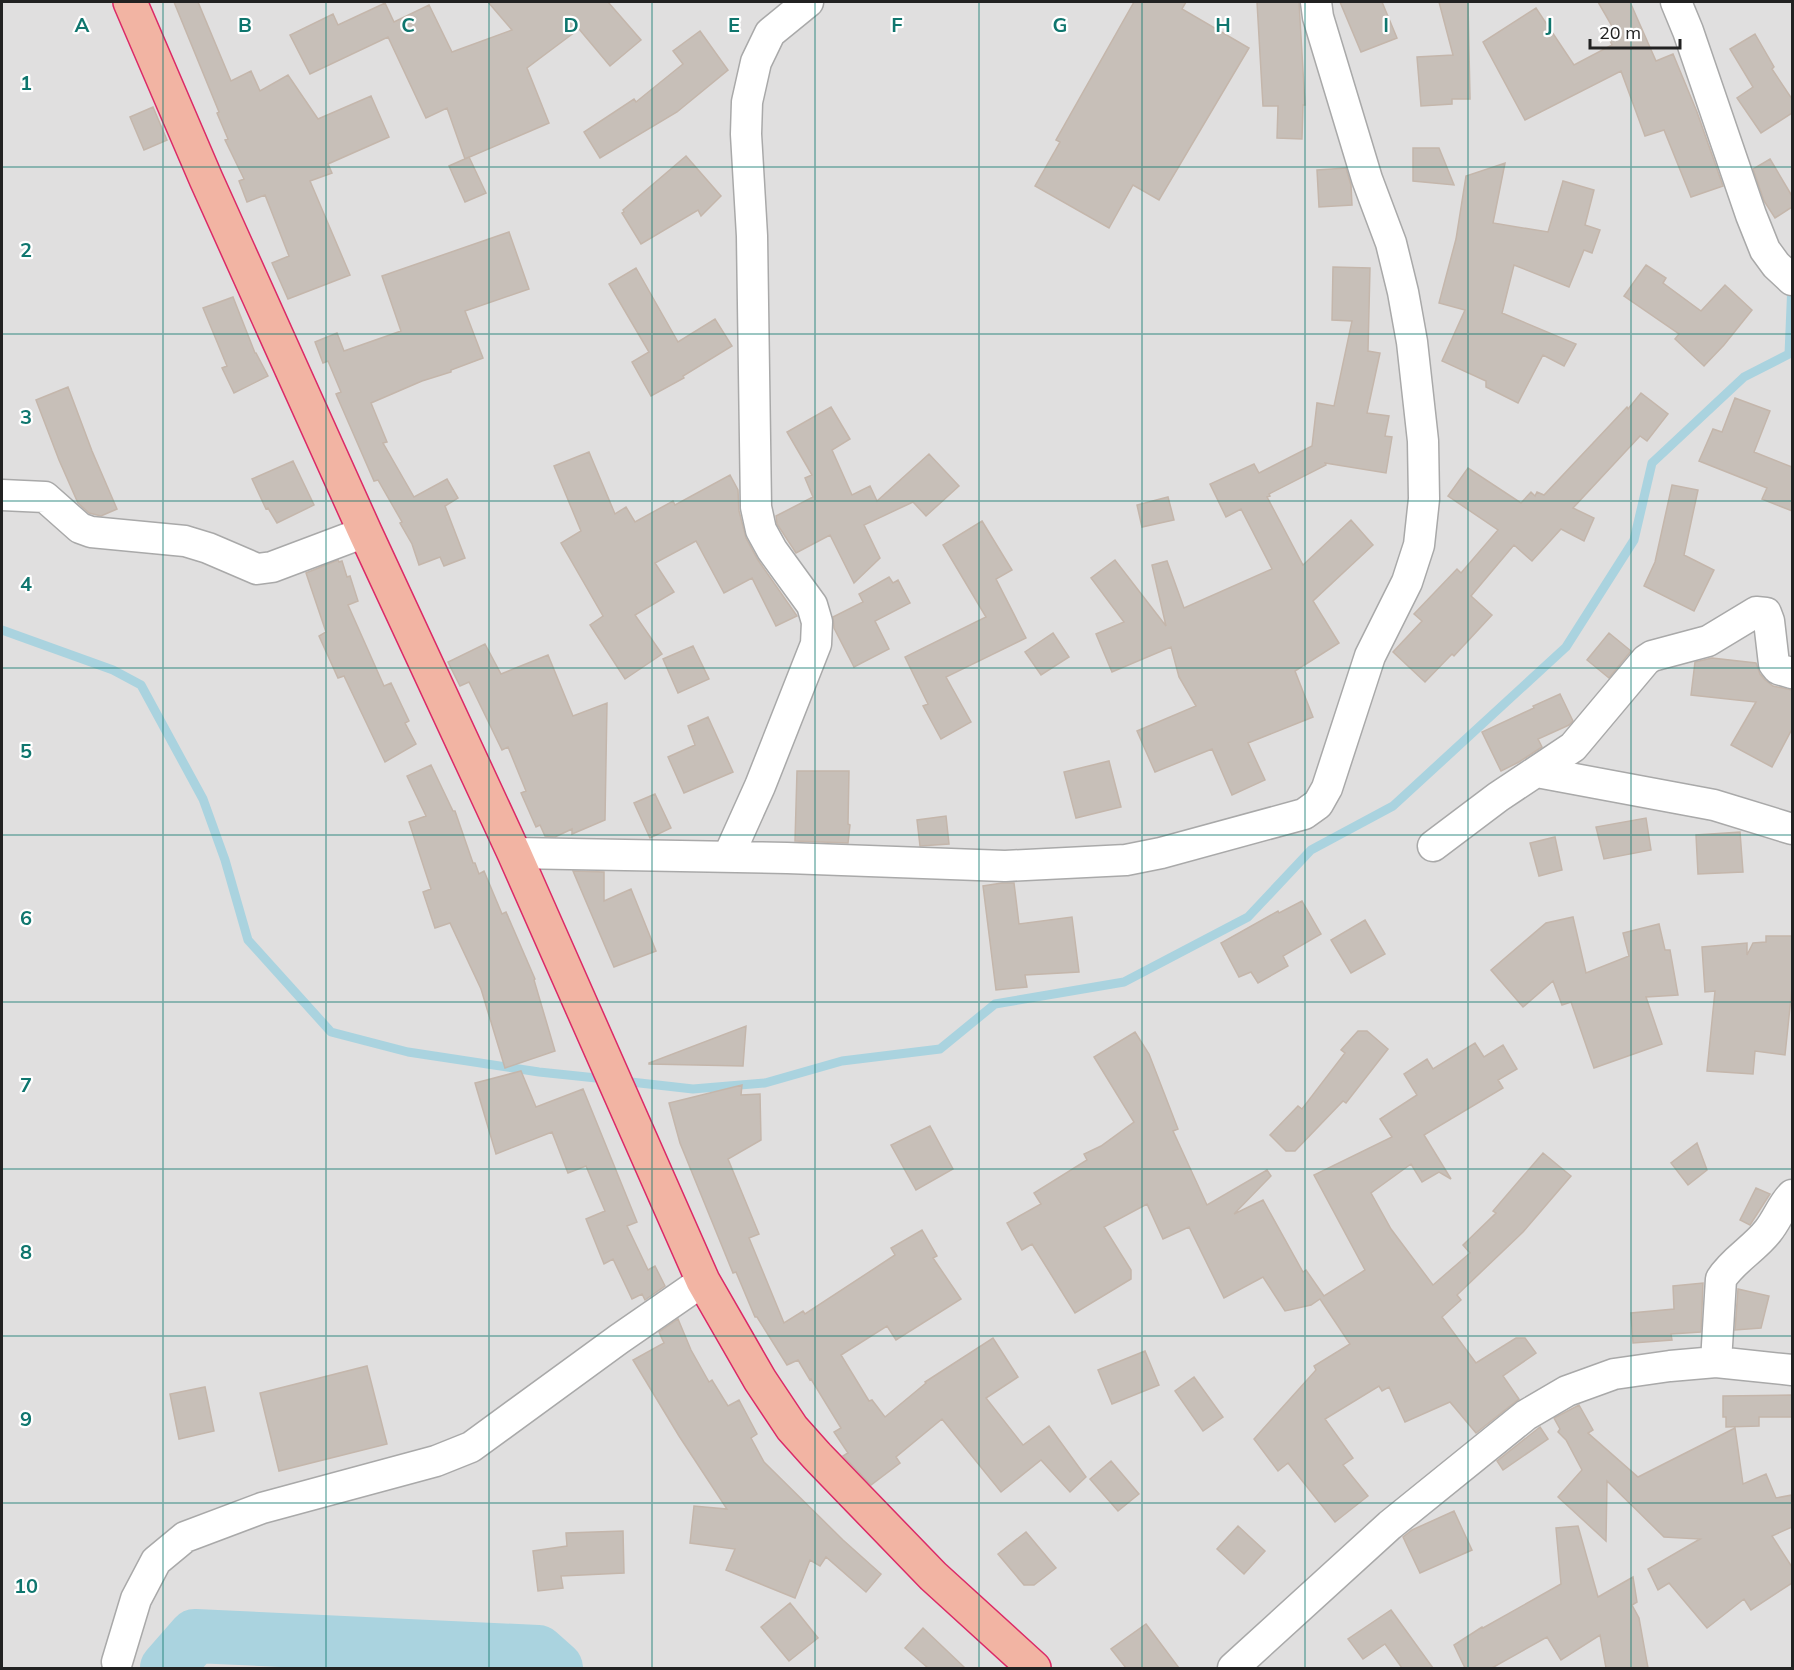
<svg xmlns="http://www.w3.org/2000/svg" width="1794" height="1670" font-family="Mulish,sans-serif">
	<rect width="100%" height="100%" fill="#f2efe9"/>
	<path fill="#e0dfdf" d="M2,2H1792V1668H2Z"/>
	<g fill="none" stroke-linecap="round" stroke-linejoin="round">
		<path stroke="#aad3df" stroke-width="9" d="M2,630L113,670L141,685L203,799L225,860L248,940L331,1032L408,1052L539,1072L606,1079
			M622,1081L693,1089L765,1083L842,1061L940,1049L995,1004L1124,982L1248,917L1311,850L1393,806L1566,647L1634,540L1652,463L1744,377L1789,354L1792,283"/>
		<path stroke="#aad3df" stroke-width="54" d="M167,1668L195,1636L538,1652L556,1668"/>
	</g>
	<path fill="#c7bfb8" stroke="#c4b6ab" stroke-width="1.5" d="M174,2H198L231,81L251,71L260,91L288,75L318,119L371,96L389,137L328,164L332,173L310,181L350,275L288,299L272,263L289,256L265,195L247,202L239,181L244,179L225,140L228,139L217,113L219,112Z
		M488,2H608L641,40L610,66L579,29L527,68L549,123L465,159L447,108L426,118L388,37L310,74L290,35L333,14L338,25L385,3L394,22L429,5L452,52L512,30Z
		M1134,2H1186L1182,9L1249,48L1159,200L1133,185L1109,228L1035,186L1060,142L1056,140Z
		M1257,2H1299L1305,105H1303L1302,139L1277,138L1278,106H1263Z
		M1340,2H1382L1397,38L1361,52Z
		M1439,2H1468L1470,99H1452V104L1421,106L1417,57L1453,55Z
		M1598,2H1630L1656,61L1673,54L1697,112L1723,186L1691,197L1664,130L1645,136L1621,71L1525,120L1483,42L1536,8L1574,65L1612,45L1608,36L1616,33Z
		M700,31L728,70L677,112L600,158L584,132L634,99L636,102L683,64L673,51Z
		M1755,34L1774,67L1772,69L1792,99V113L1761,133L1737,98L1753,87L1730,49Z
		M153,107L167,140L144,150L130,117Z
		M1413,148H1439L1454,185L1413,181Z
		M686,156L721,196L701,216L698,210L641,244L622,213L624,212L623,210Z
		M469,157L486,193L465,202L449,166Z
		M1770,159L1792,196V207L1775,218L1764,201L1753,169Z
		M1505,163L1493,223L1548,232L1563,181L1594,190L1585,225L1600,230L1592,253L1584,250L1569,287L1514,265L1502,313L1576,344L1564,366L1543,355L1518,403L1486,387V381L1442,361L1465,310L1439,303L1456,239L1466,176Z
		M1346,168L1351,185L1352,205L1319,207L1317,170Z
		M509,232L529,289L465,311L483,358L451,370V372L422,381L371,403L387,442L383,443L414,497L447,479L458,498L445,506L465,558L444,566L440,557L419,565L412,544L400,523L402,522L378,480L374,481L336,394L341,392L328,361L323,363L315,342L337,333L344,351L401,331L382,276Z
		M1646,265L1666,278L1663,283L1701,311L1725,285L1752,310L1724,345L1704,366L1675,339L1679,334L1624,296Z
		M1333,267L1370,268L1368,351L1380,353L1367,413L1389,416L1385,436L1392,437L1386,473L1325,463L1326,465L1269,494L1270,496L1267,497L1303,565L1351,520L1373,545L1313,601L1339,643L1295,671L1313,717L1248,743L1265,780L1232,795L1212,749L1155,772L1137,731L1196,706L1179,677L1171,647L1112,672L1096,634L1124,622L1091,578L1115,560L1166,626L1152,565L1167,561L1184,608L1272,569L1241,509L1226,517L1210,484L1254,464L1259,473L1312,446L1317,403L1334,406L1352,321L1332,320Z
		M636,268L678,342L715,319L732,346L683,376L684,378L651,396L632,362L649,352L609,284Z
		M233,297L255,353H256L268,376L234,393L222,368L227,366L203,308Z
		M68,387L92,451L117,509L101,516L89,513L78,503L59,460L36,400Z
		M1641,393L1668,414L1647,441L1640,436L1573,508L1594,518L1584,541L1561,529L1532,561L1514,545L1471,596L1492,615L1454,656L1452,654L1425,682L1393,652L1422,621L1414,614L1457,569L1461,573L1498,530L1448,496L1468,468L1521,503L1531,492L1535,496L1537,492L1544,495L1627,407L1628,409Z
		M1735,398L1770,411L1754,452L1792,467V511L1762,499L1767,488L1699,461L1713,429L1722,432Z
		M831,407L850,439L832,450L852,495L870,486L877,501L929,454L959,486L926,516L913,502L864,525L880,558L854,583L830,535L796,553L777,524L776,516L813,497L805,478L812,475L787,432Z
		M589,452L615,514L626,507L635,522L673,501L675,505L730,475L738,490L739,511L746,538L758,560L797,616L776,626L752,578L724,593L696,541L655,563L674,592L635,615L662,654L625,679L590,625L603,616L561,543L581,531L554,466Z
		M293,461L314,505L277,523L268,508L266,509L252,479Z
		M1672,485L1698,490L1684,555L1714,570L1694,611L1644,586L1655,562Z
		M1168,497L1174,520L1142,527L1137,505Z
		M982,521L1012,570L996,579L1026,638L946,677L971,722L941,739L923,706L928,704L905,657L986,617L943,545Z
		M338,560L339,562L342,561L347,577L350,576L358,601L348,605L384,686L391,683L409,721L405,723L416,744L385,762L344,676L338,678L319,636L326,632L306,573Z
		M889,577L893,583L898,580L910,603L875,621L889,649L854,667L834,628L833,617L863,602L859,594Z
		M1053,633L1069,657L1041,675L1025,652Z
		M1609,633L1631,651L1609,678L1587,660Z
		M485,644L501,674L548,655L573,716L607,703L605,820L572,834V829L555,837L545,836L540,825L536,827L521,793L526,791L508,747L502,750L469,682L460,686L448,662Z
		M693,646L709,679L678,693L663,659Z
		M1712,658L1756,663L1760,674L1765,680L1773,686L1792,690V729L1772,767L1731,745L1756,702L1691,695L1695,662Z
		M1560,694L1573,721L1569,725L1538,739L1542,747L1519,762L1501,771L1482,732L1534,708L1533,706Z
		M708,717L733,772L684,793L668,757L695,745L688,726Z
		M1109,761L1121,807L1076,818L1064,772Z
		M431,765L453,811H455L473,863H475L479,874L484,871L502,914L506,912L535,979L534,980L555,1051L505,1068L481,989L450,923L435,928L423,892L431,889L409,822L426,816L407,776Z
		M797,771H849L848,824L850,825L848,843L795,841Z
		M655,794L671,828L650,838L634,803Z
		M946,816L949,844L920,846L917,820Z
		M1646,818L1651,850L1604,859L1596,827Z
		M1740,832L1743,872L1698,874L1696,835Z
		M1555,837L1562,870L1539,876L1530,843Z
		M573,871L604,872V901L631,889L656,951L614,967Z
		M1002,883H1014L1019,924L1072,917L1079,972L1025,975L1027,987L996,990L983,886Z
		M1302,901L1321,934L1283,956L1288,966L1258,983L1251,972L1239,977L1221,943L1278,911L1279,913Z
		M1573,917L1586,973L1629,956L1623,933L1659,924L1665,950H1670L1678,995L1646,997L1662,1044L1594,1068L1571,1002L1562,1005L1553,981L1523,1007L1491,970L1546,923Z
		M1365,920L1385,954L1351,973L1331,940Z
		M1766,936H1792V988L1785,1055L1755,1051L1753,1074L1707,1071L1715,991L1705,992L1702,947L1747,943V955L1753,943L1766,942Z
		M746,1026L743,1066L649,1064V1063Z
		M1358,1031H1367L1388,1049L1346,1103L1343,1101L1295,1151H1286L1270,1135L1298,1106L1302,1109L1345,1053L1341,1050Z
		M1135,1032L1149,1054L1178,1129L1173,1131L1207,1205L1267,1170L1271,1176L1234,1214L1263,1200L1303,1272L1306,1270L1324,1296L1365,1270L1314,1175L1392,1137L1380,1119L1417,1095L1404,1074L1427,1059L1433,1069L1475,1043L1484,1057L1503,1045L1517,1069L1498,1080L1503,1088L1424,1135L1451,1179L1439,1172L1422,1182L1411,1164L1371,1193L1391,1229L1433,1285L1470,1253L1463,1245L1496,1213L1493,1211L1543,1153L1571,1176L1523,1232L1457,1295L1461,1300L1442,1317L1476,1363L1516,1338H1525L1536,1353L1503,1376L1519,1399L1476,1433L1450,1402L1405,1422L1389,1387L1382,1391L1379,1386L1325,1419L1353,1458L1343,1465L1368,1496L1335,1522L1288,1463L1278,1471L1254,1439L1316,1370L1314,1366L1350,1344L1320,1299L1311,1305L1285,1311L1263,1277L1224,1298L1189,1227L1163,1239L1147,1204L1104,1227L1131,1270V1279L1075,1313L1032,1244L1022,1250L1007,1223L1041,1204L1034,1193L1087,1160L1084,1154L1101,1146L1134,1122L1094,1057Z
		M521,1071L536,1107L583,1089L637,1222L627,1226L648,1270L655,1266L665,1286L645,1300L642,1294L632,1299L613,1259L604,1264L586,1219L605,1211L586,1166L568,1173L552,1132L496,1154L475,1083Z
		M742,1085L741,1095L760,1094L761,1140L728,1159L759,1234L749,1238L784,1323L803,1311L805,1314L895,1255L891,1248L922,1230L937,1256L933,1258L961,1299L896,1340L887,1326L841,1355L869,1401L872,1400L885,1417L926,1383L925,1382L993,1338L1018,1377L986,1398L1023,1445L1049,1426L1086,1477L1070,1492L1041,1460L1001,1492L942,1419L896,1457L900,1463L871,1485L843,1456L848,1453L834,1432L841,1428L811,1379L810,1380L798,1360L787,1365L757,1317H755L736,1272L733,1273L680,1143L669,1103Z
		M930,1126L953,1169L916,1190L891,1145Z
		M1697,1143L1707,1170L1688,1185L1671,1163Z
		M1756,1188L1770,1194L1750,1225L1740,1220Z
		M1703,1283L1701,1332L1671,1334L1672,1340L1633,1343L1631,1313L1674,1309L1673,1286Z
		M1738,1289L1769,1296L1761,1328L1735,1330Z
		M678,1319L691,1350L709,1382L712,1380L728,1406L739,1400L757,1434L751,1438L764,1462L843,1540L881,1574L866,1592L826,1557L820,1566L810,1560L795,1598L726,1570L735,1549L690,1543L694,1506L727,1509L679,1436L633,1360L664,1343L659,1332Z
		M1145,1351L1159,1385L1112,1404L1098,1370Z
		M367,1366L387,1444L279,1471L260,1393Z
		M1194,1377L1223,1417L1203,1431L1175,1391Z
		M205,1387L214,1431L179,1439L170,1394Z
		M1792,1395V1417H1759V1426L1726,1427V1417H1723V1396Z
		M1579,1405L1593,1430L1588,1433L1638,1477L1735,1428L1743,1484L1766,1474L1776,1498L1792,1495V1527L1772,1536L1792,1567V1583L1751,1610L1744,1599L1707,1628L1669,1583L1658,1590L1648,1569L1700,1539L1664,1537L1607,1481L1606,1541L1558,1497L1582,1470L1566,1440L1558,1432L1560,1429L1554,1418Z
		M1540,1427L1548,1439L1503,1470L1497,1461Z
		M1111,1461L1139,1494L1118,1511L1090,1479Z
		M1454,1511L1472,1550L1420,1573L1403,1537L1412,1530Z
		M1238,1526L1265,1551L1244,1574L1217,1549Z
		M1578,1526L1598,1597L1633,1577L1637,1602L1632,1605L1639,1618L1648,1668H1606L1600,1635L1561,1660L1547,1637L1492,1668H1465L1454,1645L1482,1627L1483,1628L1561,1584L1556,1528Z
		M623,1531L624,1573L561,1576L563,1588L538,1591L533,1551L567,1546L566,1533Z
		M1026,1532L1056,1568L1034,1585H1024L998,1554Z
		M790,1603L818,1638L789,1661L761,1627Z
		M1391,1610L1433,1668H1402L1385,1644L1363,1659L1348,1639Z
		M1146,1624L1179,1668H1126L1111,1649Z
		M923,1628L965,1668H928L905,1648Z"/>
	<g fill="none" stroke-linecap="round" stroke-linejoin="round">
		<defs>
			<path id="minor" d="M1676,2L1688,31L1751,215L1765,250L1776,265L1792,280
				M2,495L45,497L80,528L91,532L185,541L208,548L257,569L272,567L365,532
				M1537,772L1714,805L1792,829
				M1433,846L1498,797L1573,747L1646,660L1652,656L1708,641L1756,612L1766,613L1769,621L1774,664L1778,669L1792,673
				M514,853L787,858L1005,866L1126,860L1161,853L1304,814L1318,804L1327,788L1370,656L1407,582L1419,545L1424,499L1423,441L1412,342L1403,292L1391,243L1367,179L1318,17L1316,2
				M728,857L760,786L816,644L817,622L812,605L772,550L761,530L756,507L752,236L746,134L747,102L756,62L770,33L808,2
				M1716,1362L1721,1279C1733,1260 1754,1249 1768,1231C1777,1220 1782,1205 1792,1195
				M117,1662L136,1599L156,1561L185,1537L262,1508L436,1461L471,1447L619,1339L703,1281
				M1233,1668L1390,1525L1526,1415L1567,1391L1614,1374L1670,1366L1716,1362L1792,1370"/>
			<path id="trunk" d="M130,2L206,179L365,532L514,853L703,1281L760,1380L792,1428L817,1456L933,1576L1034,1668"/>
		</defs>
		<use href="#minor" stroke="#a9a9a9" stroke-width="33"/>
		<use href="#trunk" stroke="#dc2a67" stroke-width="36"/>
		<use href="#minor" stroke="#fff" stroke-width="30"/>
		<use href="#trunk" stroke="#f2b4a3" stroke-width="33"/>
	</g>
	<path fill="none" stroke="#0f766e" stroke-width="1.5" stroke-opacity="0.55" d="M163,2V1668M326,2V1668M489,2V1668M652,2V1668M815,2V1668M979,2V1668M1142,2V1668M1305,2V1668M1468,2V1668M1631,2V1668M2,167H1792M2,334H1792M2,501H1792M2,668H1792M2,835H1792M2,1002H1792M2,1169H1792M2,1336H1792M2,1503H1792"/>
	<g font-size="20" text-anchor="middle" font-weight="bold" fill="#0f766e" stroke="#fff" stroke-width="4.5" stroke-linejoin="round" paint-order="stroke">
		<text x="82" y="32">A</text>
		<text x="245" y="32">B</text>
		<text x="408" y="32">C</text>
		<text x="571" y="32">D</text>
		<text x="734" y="32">E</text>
		<text x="897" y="32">F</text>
		<text x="1060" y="32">G</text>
		<text x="1223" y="32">H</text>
		<text x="1386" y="32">I</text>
		<text x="1549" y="32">J</text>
		<text x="26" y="90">1</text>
		<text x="26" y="257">2</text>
		<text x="26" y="424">3</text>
		<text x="26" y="591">4</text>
		<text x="26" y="758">5</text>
		<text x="26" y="925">6</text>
		<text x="26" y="1092">7</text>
		<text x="26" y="1259">8</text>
		<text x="26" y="1426">9</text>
		<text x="26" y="1593">10</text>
	</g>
	<rect width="1794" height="1670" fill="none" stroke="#222222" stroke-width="6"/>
	<path d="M1590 39v9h90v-9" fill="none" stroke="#222222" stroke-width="3"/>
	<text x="1599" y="39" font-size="18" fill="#222222" stroke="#ffffff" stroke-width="4.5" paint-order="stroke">20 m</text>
</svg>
